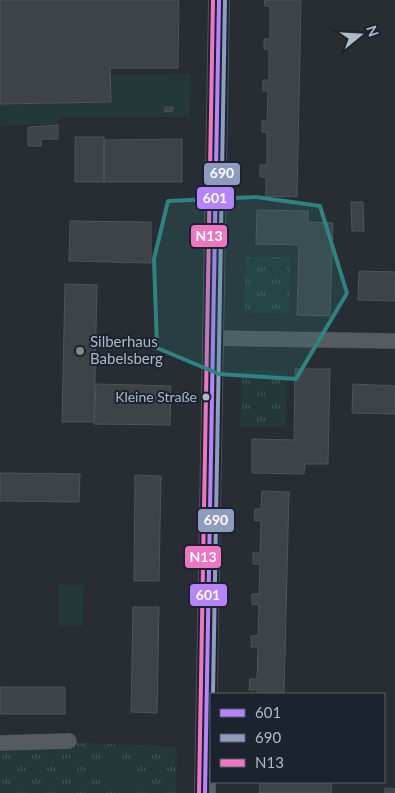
<svg xmlns="http://www.w3.org/2000/svg" width="395" height="793" font-family="Lato,sans-serif">
	<defs>
		<pattern id="grass-tufts" width="24" height="20" patternUnits="userSpaceOnUse" patternTransform="scale(1.25)"><rect width="24" height="20" fill="#243739"/><path d="M3 7l-1-3M5 7V3M7 7l1-3M15 17l-1-3M17 17v-4M19 17l1-3" fill="none" stroke="#415254"/></pattern>
	</defs>
	<rect width="100%" height="100%" fill="#272d33"/>
	<path fill="url(#grass-tufts)" d="M245,257H291L289,314L244,313Z
		M242,370L287,371L286,427H240Z
		M79,743L177,747L176,793H0V747Z"/>
	<path fill="#243739" d="M191,74L190,117H59L58,124L0,126V104L110,102V75Z
		M59,585H84L83,626H59Z
		M132,762V785L102,786L101,763Z"/>
	<path fill="#3e4348" stroke="#4e545c" d="M0,0H179L178,68H110L111,102L0,104Z
		M265,0H301L297,197L266,196V177H260V165H267V132H262V121H267L268,91H263V80H269V49H264V39H270V6H264Z
		M165,107H173V111L165,112Z
		M58,125V139H41V146H28V127Z
		M75,137H104V182H75Z
		M182,139V182H104V140Z
		M351,202H363L364,231H352Z
		M257,210L308,211V222L333,223L330,316L297,315L299,245L256,244Z
		M70,221L151,222V263L69,261Z
		M359,271L395,272V301L358,300Z
		M65,284L97,285L94,422H62Z
		M295,369H330L328,464H305L304,474L252,473V439L294,440Z
		M96,384L171,386L170,425L94,424Z
		M353,384L395,386V414L352,413Z
		M0,473L80,474L79,502L0,501Z
		M135,475L161,476L159,581H134Z
		M262,491L289,492L284,694H257V690H249L250,679H257L258,647H251V636H258L259,605L252,604V594H259L260,564H253V553H260L261,521L254,520L255,509H261Z
		M133,607H159L157,713L131,712Z
		M0,687H65V714H0Z
		M260,782H332L331,793H259Z
		M385,788L395,789V793H385Z"/>
	<g fill="none" stroke-linecap="round" stroke-linejoin="round">
		<defs>
			<path id="street" d="M213,338L395,341
				M0,743L69,741"/>
			<path id="secondary" d="M205,793L219,0"/>
		</defs>
		<use href="#street" stroke="#44494e" stroke-width="16"/>
		<use href="#secondary" stroke="#44494e" stroke-width="22"/>
		<use href="#street" stroke="#565b62" stroke-width="15"/>
		<use href="#secondary" stroke="#5a6067" stroke-width="21"/>
		<defs>
			<path id="bus-1" d="M205,793L219,0"/>
			<path id="bus-2" d="M213,694L225,0"/>
			<path id="bus-3" d="M199,793L213,0"/>
		</defs>
		<use href="#bus-1" stroke="#1a232e" stroke-width="8"/>
		<use href="#bus-2" stroke="#1a232e" stroke-width="8"/>
		<use href="#bus-3" stroke="#1a232e" stroke-width="8"/>
		<use href="#bus-1" stroke="#b684fa" stroke-width="4"/>
		<use href="#bus-2" stroke="#909cbf" stroke-width="4"/>
		<use href="#bus-3" stroke="#ec76c2" stroke-width="4"/>
	</g>
	<path fill="#2f8380" fill-opacity="0.2" stroke="#2f8380" stroke-width="4" stroke-linejoin="round" d="M256,197L320,206L347,293L296,379L219,374L157,348L154,259L168,201Z"/>
	<circle fill="#7f8893" stroke="#1a232e" stroke-width="2" cx="80" cy="351" r="5"/>
	<circle fill="#afb9c6" stroke="#1a232e" stroke-width="2" cx="206" cy="397" r="4.5"/>
	<g text-anchor="middle" stroke-width="4" stroke-linejoin="round" paint-order="stroke">
		<g font-size="14" fill="#afb9c6" stroke="#1a232e" text-anchor="end">
			<text x="197" y="402">Kleine Straße</text>
		</g>
		<g font-size="15" fill="#afb9c6" stroke="#1a232e" text-anchor="start">
			<text x="90" y="347">Silberhaus<tspan x="90" dy="17">Babelsberg</tspan></text>
		</g>
	</g>
	<g stroke="#1a232e" stroke-width="2">
		<rect x="203" y="162" width="38" height="24" rx="5" fill="#909cbf"/>
		<rect x="196" y="186" width="39" height="24" rx="5" fill="#b684fa"/>
		<rect x="190" y="224" width="38" height="24" rx="5" fill="#ec76c2"/>
		<rect x="197" y="508" width="38" height="25" rx="5" fill="#909cbf"/>
		<rect x="184" y="545" width="38" height="24" rx="5" fill="#ec76c2"/>
		<rect x="189" y="583" width="39" height="24" rx="5" fill="#b684fa"/>
	</g>
	<g font-size="14" text-anchor="middle" font-weight="bold" fill="#fff">
		<text x="222" y="178">690</text>
		<text x="215" y="203">601</text>
		<text x="209" y="241">N13</text>
		<text x="216" y="525">690</text>
		<text x="203" y="562">N13</text>
		<text x="208" y="600">601</text>
	</g>
	<rect x="210" y="693" width="175" height="90" fill="#1a232e" stroke="#565f6b"/>
	<rect x="220" y="709" width="25" height="8" fill="#b684fa" stroke="#565f6b"/>
	<text x="255" y="718" font-size="15" fill="#afb9c6">601</text>
	<rect x="220" y="734" width="25" height="8" fill="#909cbf" stroke="#565f6b"/>
	<text x="255" y="743" font-size="15" fill="#afb9c6">690</text>
	<rect x="220" y="759" width="25" height="8" fill="#ec76c2" stroke="#565f6b"/>
	<text x="255" y="768" font-size="15" fill="#afb9c6">N13</text>
	<g transform="translate(360 35) rotate(72)" stroke="#1a232e" stroke-width="4" paint-order="stroke">
	<path d="M0-4L9 19L0 12L-9 19Z" fill="#afb9c6"/>
	<text y="-8" font-size="14" font-weight="bold" text-anchor="middle" fill="#afb9c6">N</text>
	</g>
</svg>
